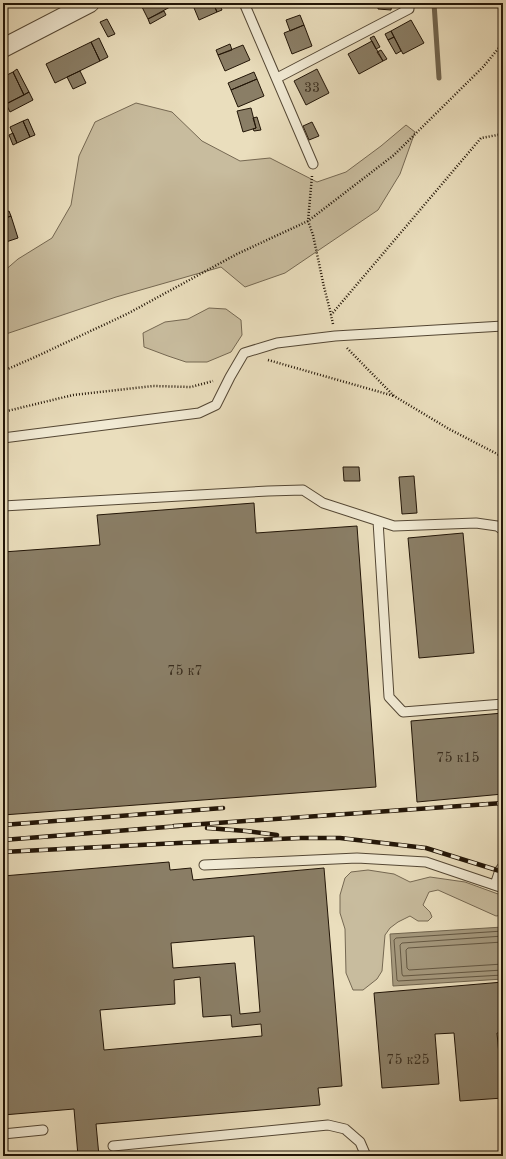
<svg xmlns="http://www.w3.org/2000/svg" width="506" height="1159" font-family="'Old Standard TT',serif">
	<rect width="100%" height="100%" fill="#eadebd"/>
	<filter id="stains"><feTurbulence type="fractalNoise" baseFrequency=".005" numOctaves="4"/><feColorMatrix values="0 0 0 0 .2 0 0 0 0 .09 0 0 0 0 .02 0 0 0 .5 -.17"/></filter>
	<radialGradient id="worn" r=".72"><stop offset=".6" stop-color="#630" stop-opacity="0"/><stop offset="1" stop-color="#630" stop-opacity=".3"/></radialGradient>
	<path fill="#c8bc9e" stroke="#756852" d="M136,103L172,112L202,141L240,161L270,158L317,182L346,172L381,146L406,125L415,132L400,174L378,210L285,273L245,287L221,267L116,297L3,335V272L18,259L52,238L71,205L79,156L95,122Z
		M209,308L226,309L241,320L242,335L231,352L207,362H186L168,356L144,347L143,333L165,322L188,319Z
		M368,870L394,874L410,882L430,877L465,882L498,894L503,899V915L496,916L438,890L429,892L423,905L430,912L432,917L428,921H418L410,916L398,922L390,928L385,935L382,971L377,979L363,990H353L346,973L345,929L340,913V895L345,878L351,872Z"/>
	<path fill="#a69a7f" stroke="#71654f" d="M503,927V979L393,986L390,934Z"/>
	<g fill="none" stroke-linecap="round" stroke-linejoin="round">
		<path stroke="#645843" stroke-width="1" d="M503,931L396,938L394,940L397,980L398,981L503,975
			M503,936L402,943L400,945L402,974L403,976L503,970
			M503,942L408,948L406,950L407,968L409,970L503,964"/>
		<path stroke="#71654f" stroke-width="5" d="M434,3L439,78"/>
	</g>
	<path fill="#8a7e66" stroke="#221507" fill-rule="evenodd" d="M140,3H167L170,7L148,19Z
		M192,3H213L217,12L199,20Z
		M213,3H219L222,10L217,12Z
		M378,3H392L391,10L378,9Z
		M164,11L166,15L150,24L148,19Z
		M300,15L304,25L290,31L286,20Z
		M107,19L115,34L108,37L100,22Z
		M411,20L424,43L403,54L391,31Z
		M304,25L312,46L292,54L284,33Z
		M391,31L394,37L388,40L385,34Z
		M374,36L380,47L376,49L370,38Z
		M394,37L401,51L396,54L388,40Z
		M99,38L108,57L100,61L91,42Z
		M372,41L383,61L359,74L348,54Z
		M91,42L100,61L55,83L46,64Z
		M230,44L232,50L218,55L216,50Z
		M243,45L250,60L225,71L218,55Z
		M381,50L387,59L383,61L377,52Z
		M17,69L29,92L24,95L13,72Z
		M317,69L329,93L306,105L294,81Z
		M80,71L86,83L73,89L67,77Z
		M13,72L24,95L6,104L3,98V77Z
		M254,72L257,79L231,90L228,83Z
		M257,79L264,96L238,107L231,90Z
		M29,92L33,100L10,112L6,104Z
		M251,108L256,128L243,132L237,111Z
		M257,117L261,130L254,131L253,129L256,128L253,118Z
		M28,119L35,135L30,137L23,121Z
		M23,121L30,137L17,143L10,127Z
		M312,122L319,136L309,140L303,126Z
		M13,133L17,143L13,145L9,135Z
		M9,211L11,216L3,219V213Z
		M11,216L18,238L3,243V219Z
		M343,467H359L360,481H344Z
		M414,476L417,513L402,514L399,477Z
		M254,503L256,533L357,526L376,787L3,815V552L100,545L97,515Z
		M463,533L474,653L419,658L408,538Z
		M503,713V794L417,802L411,721Z
		M169,862L170,870L191,868L193,880L324,868L342,1086L318,1088L320,1105L96,1124L99,1156H78L74,1109L3,1115V876ZM254,936L260,1012L240,1014L235,963L173,968L171,943ZM200,977L203,1017L231,1015L232,1027L261,1024L262,1036L104,1050L100,1010L175,1004L174,980Z
		M503,982V1033H497L503,1098L460,1101L454,1033L435,1034L439,1084L382,1088L374,993Z"/>
	<g fill="none" stroke-linecap="round" stroke-linejoin="round">
		<defs>
			<path id="service" d="M244,3L313,164
				M277,78L409,9V3
				M3,438L199,413L216,405L230,377L244,353L277,343L335,336L503,326
				M3,506L268,491L303,490L323,503L394,526L476,523L497,526L503,530
				M378,521L389,697L403,712L503,704
				M204,865L357,858L426,862L503,888
				M495,885L500,870L503,866
				M3,1134L43,1130
				M113,1146L328,1125L345,1129L360,1142L366,1156"/>
			<path id="minor" d="M3,48L90,3"/>
		</defs>
		<use href="#service" stroke="#544734" stroke-width="11"/>
		<use href="#minor" stroke="#544734" stroke-width="20"/>
		<path stroke="#221507" stroke-width="2.5" stroke-dasharray="1 2" stroke-linecap="butt" d="M312,176L308,221L313,235L324,287L331,314
			M333,324L331,315L481,138L503,134
			M347,348L394,396L449,429L503,457
			M268,360L394,396
			M3,371L33,358L127,314L237,254L308,221L394,155L483,67L503,43
			M3,412L73,395L153,386L191,387L213,381"/>
		<use href="#service" stroke="#f1ead4" stroke-width="9"/>
		<use href="#minor" stroke="#f1ead4" stroke-width="18"/>
		<defs>
			<path id="rail" d="M3,825L223,808
				M174,826L503,803
				M207,828L246,831L277,835
				M3,840L179,826
				M3,852L179,843L301,838H340L426,848L503,872"/>
		</defs>
		<use href="#rail" stroke="#221507" stroke-width="4.5"/>
		<use href="#rail" stroke="#f1ead4" stroke-width="3" stroke-dasharray="9" stroke-linecap="butt"/>
	</g>
	<g text-anchor="middle" stroke-width="3" stroke-linejoin="round" paint-order="stroke">
		<g font-size="14" fill="#3c2f1f">
			<text x="312" y="92">33</text>
			<text x="185" y="675">75 к7</text>
			<text x="458" y="762">75 к15</text>
			<text x="408" y="1064">75 к25</text>
		</g>
	</g>
	<rect width="506" height="1159" fill="none" stroke="#eadebd" stroke-width="16"/>
	<rect x="4" y="4" width="498" height="1151" fill="none" stroke="#221507" stroke-width="2"/>
	<rect x="8" y="8" width="490" height="1143" fill="none" stroke="#221507"/>
	<rect width="100%" height="100%" filter="url(#stains)"/>
	<rect width="100%" height="100%" fill="url(#worn)"/>
</svg>
